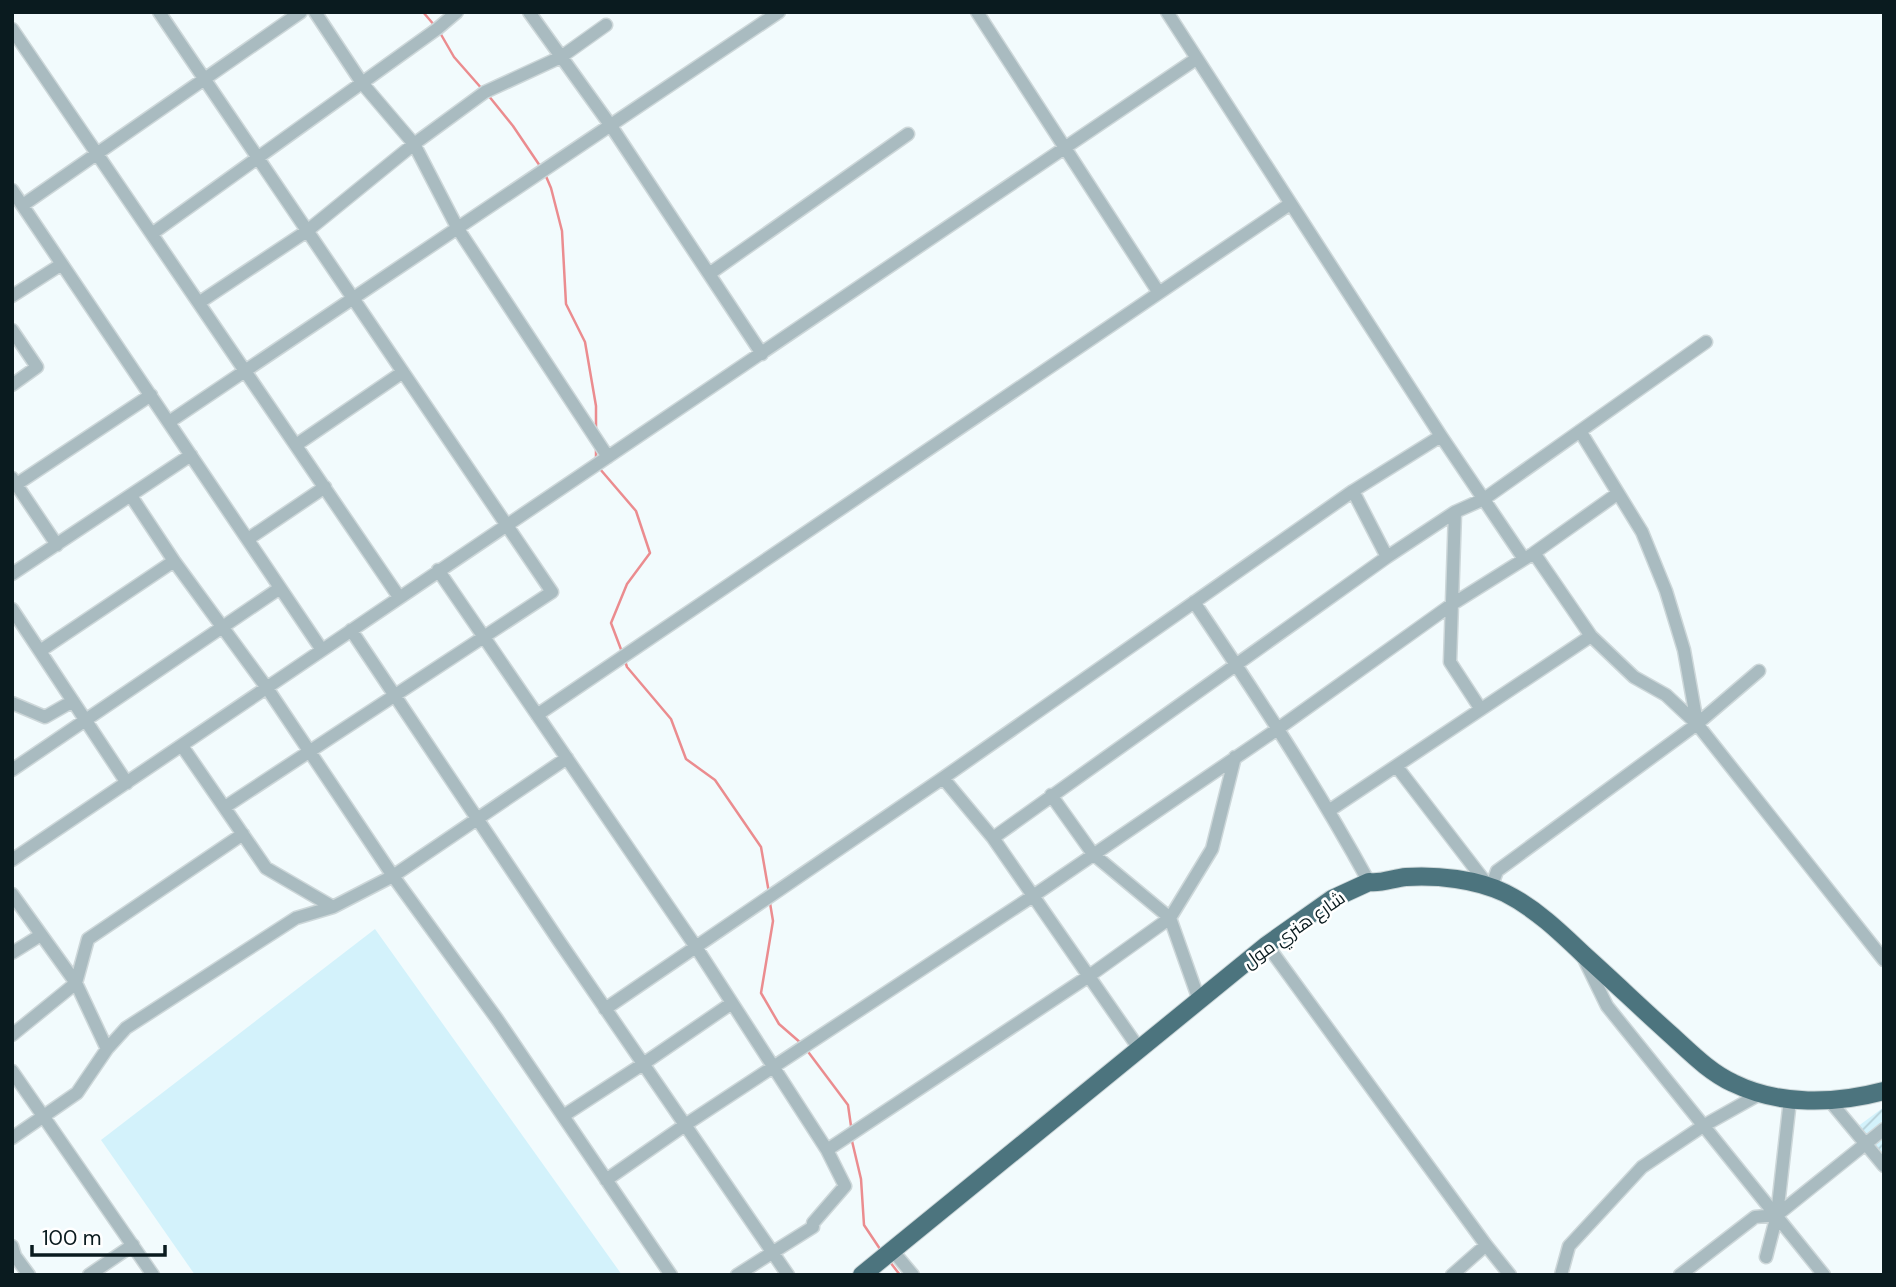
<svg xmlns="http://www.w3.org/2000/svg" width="1896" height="1287" font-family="'DM Sans',Cairo,sans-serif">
	<defs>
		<pattern id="industrial-furrows" width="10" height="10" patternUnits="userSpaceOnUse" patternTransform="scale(1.75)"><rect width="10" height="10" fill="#d3f2fb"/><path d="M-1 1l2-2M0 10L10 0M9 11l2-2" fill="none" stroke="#b4cfd7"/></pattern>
	</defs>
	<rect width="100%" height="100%" fill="#f2fbfd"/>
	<path fill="#d3f2fb" d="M375,929L622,1275H195L101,1140Z"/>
	<path fill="url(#industrial-furrows)" d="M1884,1107V1158L1857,1127Z"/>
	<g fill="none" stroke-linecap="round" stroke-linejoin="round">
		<path stroke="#eb8c8f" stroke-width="2.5" d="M423,12L435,26
			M439,31L454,57L483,90
			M488,95L513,126L540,166
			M545,174L551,188L562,231L566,304L585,342L596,406V429
			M596,446V460
			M600,469L636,511L650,553L627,584L611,623L622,652
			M625,661L627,667L671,719L686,759L715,780L761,847L769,893
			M770,903L773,921L761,993L779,1024L802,1044
			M806,1049L848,1105L851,1126
			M852,1141L861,1179L864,1225L880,1249
			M890,1262L900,1275"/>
		<defs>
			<path id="minor" d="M159,12L552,592L225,807
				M315,12L362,83L414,144L458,229L608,457
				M529,12L611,126L762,354
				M977,12L1159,293
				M1167,12L1441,436L1524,559
				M12,29L399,597
				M12,190L322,650
				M23,205L301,12
				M153,233L437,29L457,12
				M709,274L908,134
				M12,296L62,264
				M200,302L307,231L414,144L485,92L561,57L606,25
				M12,330L37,367L12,385
				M169,422L779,12
				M1580,431L1642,532L1666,591L1684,650L1697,723
				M296,445L403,372
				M12,478L57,545
				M17,484L151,395
				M1353,491L1387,557
				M131,496L174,561L267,688L393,876L497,1019L671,1275
				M1455,512L1450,662L1480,708
				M248,539L325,487
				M1534,553L1591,636L1634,677L1666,695L1697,724L1884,960
				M438,570L696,947L827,1150L845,1186L813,1223V1227L737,1275
				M12,574L191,455
				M1194,602C1256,694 1316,785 1369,882
				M12,609L127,783
				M351,630L559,941L788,1275
				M40,651L174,561
				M12,703L45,717L73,701
				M537,715L1290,204
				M182,746L266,868L333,907
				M1397,767L1490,888
				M12,770L280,588
				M943,778L993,838L1140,1050
				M1051,795L1093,854L1170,918L1199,1000
				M1330,810L1591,636
				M993,838L1387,557L1455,512L1484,499L1706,342
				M12,860L1196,59
				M1491,888L1497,871L1697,724L1759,671
				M12,894L76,983L107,1049
				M1267,945L1486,1245L1510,1275
				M12,953L41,935
				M1585,961L1607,1006L1824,1275
				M605,1009L943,778L1353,491L1441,436
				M12,1035L76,983L88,939L243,834
				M12,1071L153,1275
				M1829,1100L1884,1166
				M563,1116L643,1064L732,1003
				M12,1138L77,1093L107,1049L126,1028L296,918L333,907L393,876L567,758
				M827,1150L1089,976L1170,918L1212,849L1235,757
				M606,1180L685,1125L1033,896L1279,728L1451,605L1534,553L1617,494
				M12,1246L15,1256L29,1275
				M892,1250L913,1275
				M1766,1257L1777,1215L1884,1129
				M89,1275L133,1245
				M1452,1275L1486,1245
				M1561,1275L1569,1246L1642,1167L1703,1126L1760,1094
				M1680,1275L1755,1217L1777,1215L1790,1100"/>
			<path id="highway" d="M862,1275L1267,945L1332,899L1369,882C1381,884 1394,878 1406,877C1437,875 1476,879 1505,893C1535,908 1560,932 1584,955C1613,981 1641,1008 1670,1034C1690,1052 1709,1072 1733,1083C1780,1106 1835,1104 1884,1091"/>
		</defs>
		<use href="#minor" stroke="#cdd7d9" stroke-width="15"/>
		<use href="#highway" stroke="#cdd7d9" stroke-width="20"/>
		<use href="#minor" stroke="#a9bbc0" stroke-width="12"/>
		<use href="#highway" stroke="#4c747e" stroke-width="18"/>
	</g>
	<g text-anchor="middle" stroke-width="5" stroke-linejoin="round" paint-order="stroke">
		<g font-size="18" fill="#0a1b1f" stroke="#fff">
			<text transform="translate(1294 930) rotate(-35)" y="6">شارع هنري مول</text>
		</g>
	</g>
	<rect width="1896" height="1287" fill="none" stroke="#0a1b1f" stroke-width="28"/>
	<path d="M32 1245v10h133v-10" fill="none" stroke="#0a1b1f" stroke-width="3.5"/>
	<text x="42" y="1245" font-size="21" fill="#0a1b1f" stroke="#ffffff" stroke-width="5" paint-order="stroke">100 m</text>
</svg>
